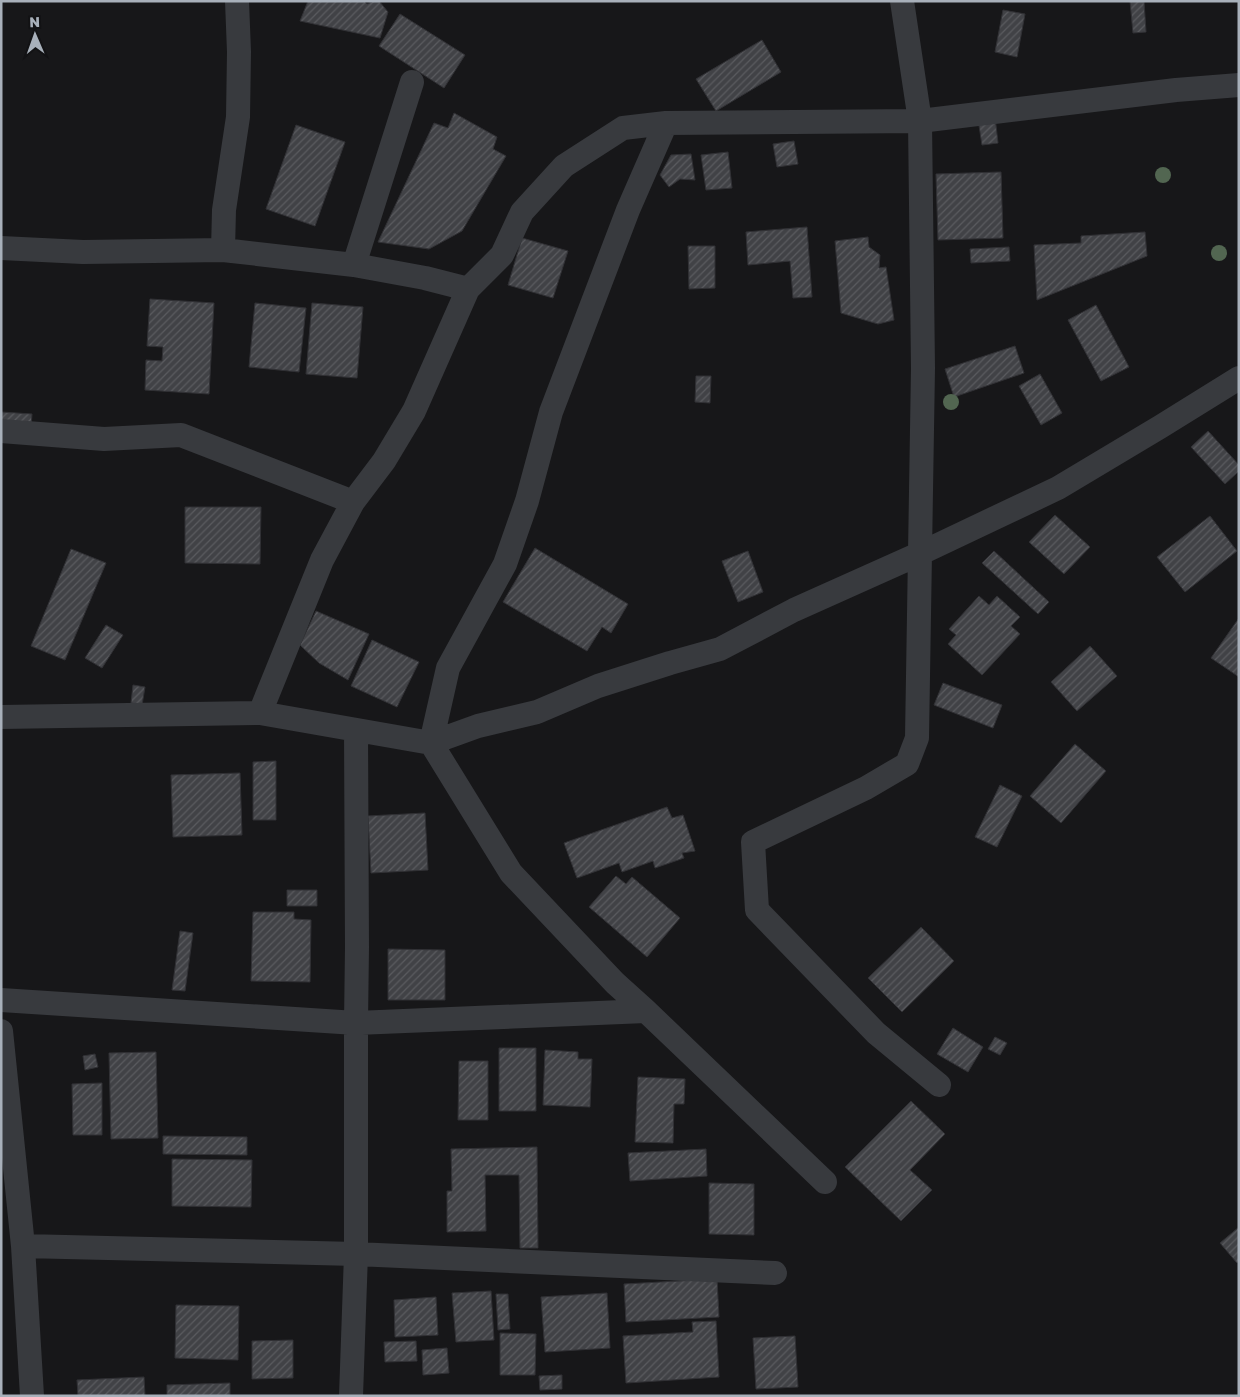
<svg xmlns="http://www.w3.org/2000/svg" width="1240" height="1397" font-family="'Golos Text',sans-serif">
	<defs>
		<pattern id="building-hatch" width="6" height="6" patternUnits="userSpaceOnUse" patternTransform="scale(1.25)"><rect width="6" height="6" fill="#414246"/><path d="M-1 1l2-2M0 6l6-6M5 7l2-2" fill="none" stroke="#5a5b5f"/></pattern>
	</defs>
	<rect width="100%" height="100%" fill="#171719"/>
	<path fill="url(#building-hatch)" stroke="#313135" d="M308,1H364L367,4L374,1H379L388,12L380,38L300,21Z
		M1130,1H1144L1146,32L1133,33Z
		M1003,10L1025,14L1017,57L995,52Z
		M400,14L465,55L444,88L379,46Z
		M762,40L781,72L716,111L696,79Z
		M454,113L497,137L493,149L506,156L462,231L429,249L378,242L434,123L448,128Z
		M995,117L998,143L982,145L978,119Z
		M296,125L345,142L315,226L266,209Z
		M794,141L798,164L777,167L773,144Z
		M728,152L732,188L706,190L701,155Z
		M691,154L695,180L680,179L669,187L660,175L671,155Z
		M1001,172L1003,238L938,240L936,174Z
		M807,227L812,297L793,298L790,261L748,265L746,232Z
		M1145,232L1147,256L1037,300L1034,245L1081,243V236Z
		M868,237L869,247L880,255L879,268L886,267L894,320L878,324L841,313L835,241Z
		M522,238L568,251L553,298L508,285Z
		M688,246H715V288L689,289Z
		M1009,247L1010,261L971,263L970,249Z
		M150,299L214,303L209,394L145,390L146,360L162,361L163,347L147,346Z
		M255,303L306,308L299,372L249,367Z
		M312,303L363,307L357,378L306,374Z
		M1096,305L1129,367L1101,381L1068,320Z
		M1015,346L1024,373L954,397L945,369Z
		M1040,374L1062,413L1041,425L1019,386Z
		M696,376H711L710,403L695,402Z
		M1,412L32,414L31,428L1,426Z
		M1208,431L1239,465V471L1225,484L1191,447Z
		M185,507H261L260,564L185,563Z
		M1055,515L1090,547L1064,574L1029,542Z
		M1210,516L1237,551L1185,592L1157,557Z
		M535,548L628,604L611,633L602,627L587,651L503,602Z
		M71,549L106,563L65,660L31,646Z
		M748,551L763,592L738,602L722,561Z
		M994,551L1049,602L1038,614L982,563Z
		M979,596L989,605L997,596L1020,617L1011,626L1020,634L982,675L948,644L956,635L949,629Z
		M316,611L369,634L348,680L319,663L300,645Z
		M1239,618V677L1211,658Z
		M106,625L123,635L102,668L85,658Z
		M372,640L419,662L397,707L351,686Z
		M1090,646L1117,676L1077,711L1051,682Z
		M943,683L1002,705L993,728L934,705Z
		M133,685L145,687L142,705L131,703Z
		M1075,744L1106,771L1061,823L1030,796Z
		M276,761V820H253V762Z
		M240,773L242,835L173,837L171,775Z
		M1000,785L1022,796L997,847L975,837Z
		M667,807L672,818L683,815L695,851L682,853L684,858L655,868L653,861L622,872L619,863L577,878L564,843Z
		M425,813L428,870L371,873L368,816Z
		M616,876L626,884L632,877L680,918L647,957L589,907Z
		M287,890H317V906H287Z
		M253,912H294V919L311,920L310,982L251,981Z
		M921,927L954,961L902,1012L868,978Z
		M180,931L193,933L185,991L172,990Z
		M388,949L445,950V1000H388Z
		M953,1028L983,1047L968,1072L937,1054Z
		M995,1037L1007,1043L1000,1055L988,1049Z
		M499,1048H536V1111H499Z
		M545,1050L578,1052V1059H592L590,1107L543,1105Z
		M156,1052L158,1138L111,1139L109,1053Z
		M95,1054L98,1067L85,1070L83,1056Z
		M459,1061H488V1120H458Z
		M638,1077L685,1079L684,1104H674L673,1143L635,1142Z
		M102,1083V1135H73L72,1084Z
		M911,1101L945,1134L910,1170L932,1190L901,1221L845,1167Z
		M163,1136L247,1137V1155L163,1154Z
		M537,1147L538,1248H520L519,1175H485L486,1231L447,1232V1191H452L451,1149Z
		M706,1149L707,1176L630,1181L628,1153Z
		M172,1159L252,1160L251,1207L172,1206Z
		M709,1183L754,1184V1235L709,1234Z
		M1239,1227V1261L1237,1263L1220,1243Z
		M717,1279L719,1317L626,1322L624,1284Z
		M491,1291L494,1340L456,1342L452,1293Z
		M607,1293L610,1348L545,1352L541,1297Z
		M496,1294H508L510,1329L498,1330Z
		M436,1297L438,1335L395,1337L394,1300Z
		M176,1305L239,1306L238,1360L175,1358Z
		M716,1321L719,1377L626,1383L623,1336L693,1332L692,1322Z
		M500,1333L536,1334L535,1375H500Z
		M795,1336L798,1387L756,1389L753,1338Z
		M293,1340V1378L252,1379V1341Z
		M416,1341L417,1361L385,1362L384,1342Z
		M447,1348L449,1373L423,1375L422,1350Z
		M562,1375V1389L540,1390L539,1376Z
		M144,1377L145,1396H78L77,1380Z
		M230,1383V1396H167V1385Z"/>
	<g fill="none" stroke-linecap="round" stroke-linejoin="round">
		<path stroke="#383a3e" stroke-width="24" d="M902,1L920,121L1176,90L1239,85
			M1,248L83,252L223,250L354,265L425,278L468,289L502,255L522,212L564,166L623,128L666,123L920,121L923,368L917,738L907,764L866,788L753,842L757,910L876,1033L939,1085
			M223,250L224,210L238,117L239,52L237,1
			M354,265L412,82
			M1,431L104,439L181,435L353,502
			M260,713L322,560L353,502L384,461L414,411L468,289
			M1,717L260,713L431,743L511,873L615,983L646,1011L825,1182
			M431,743L478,726L537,712L598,686L670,663L720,649L794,610L919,554L1058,488L1160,427L1239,378
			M431,743L448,668L505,564L527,501L551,412L628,210L666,123
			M1,1000L356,1023L646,1011
			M1,1031L23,1246L32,1396
			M23,1246L356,1254L775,1273
			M351,1396L356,1254V1023L357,947L356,730"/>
	</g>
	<g fill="#526651">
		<circle cx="1163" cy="175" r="8"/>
		<circle cx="1219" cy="253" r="8"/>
		<circle cx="951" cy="402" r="8"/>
	</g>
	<rect width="1240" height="1397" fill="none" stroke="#a8b0ba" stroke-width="5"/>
	<g transform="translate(35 35) rotate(358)" stroke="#121214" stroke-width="4" paint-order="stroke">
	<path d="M0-4L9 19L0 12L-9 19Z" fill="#a8b0ba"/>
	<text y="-8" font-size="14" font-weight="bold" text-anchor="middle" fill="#a8b0ba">N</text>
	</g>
</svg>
